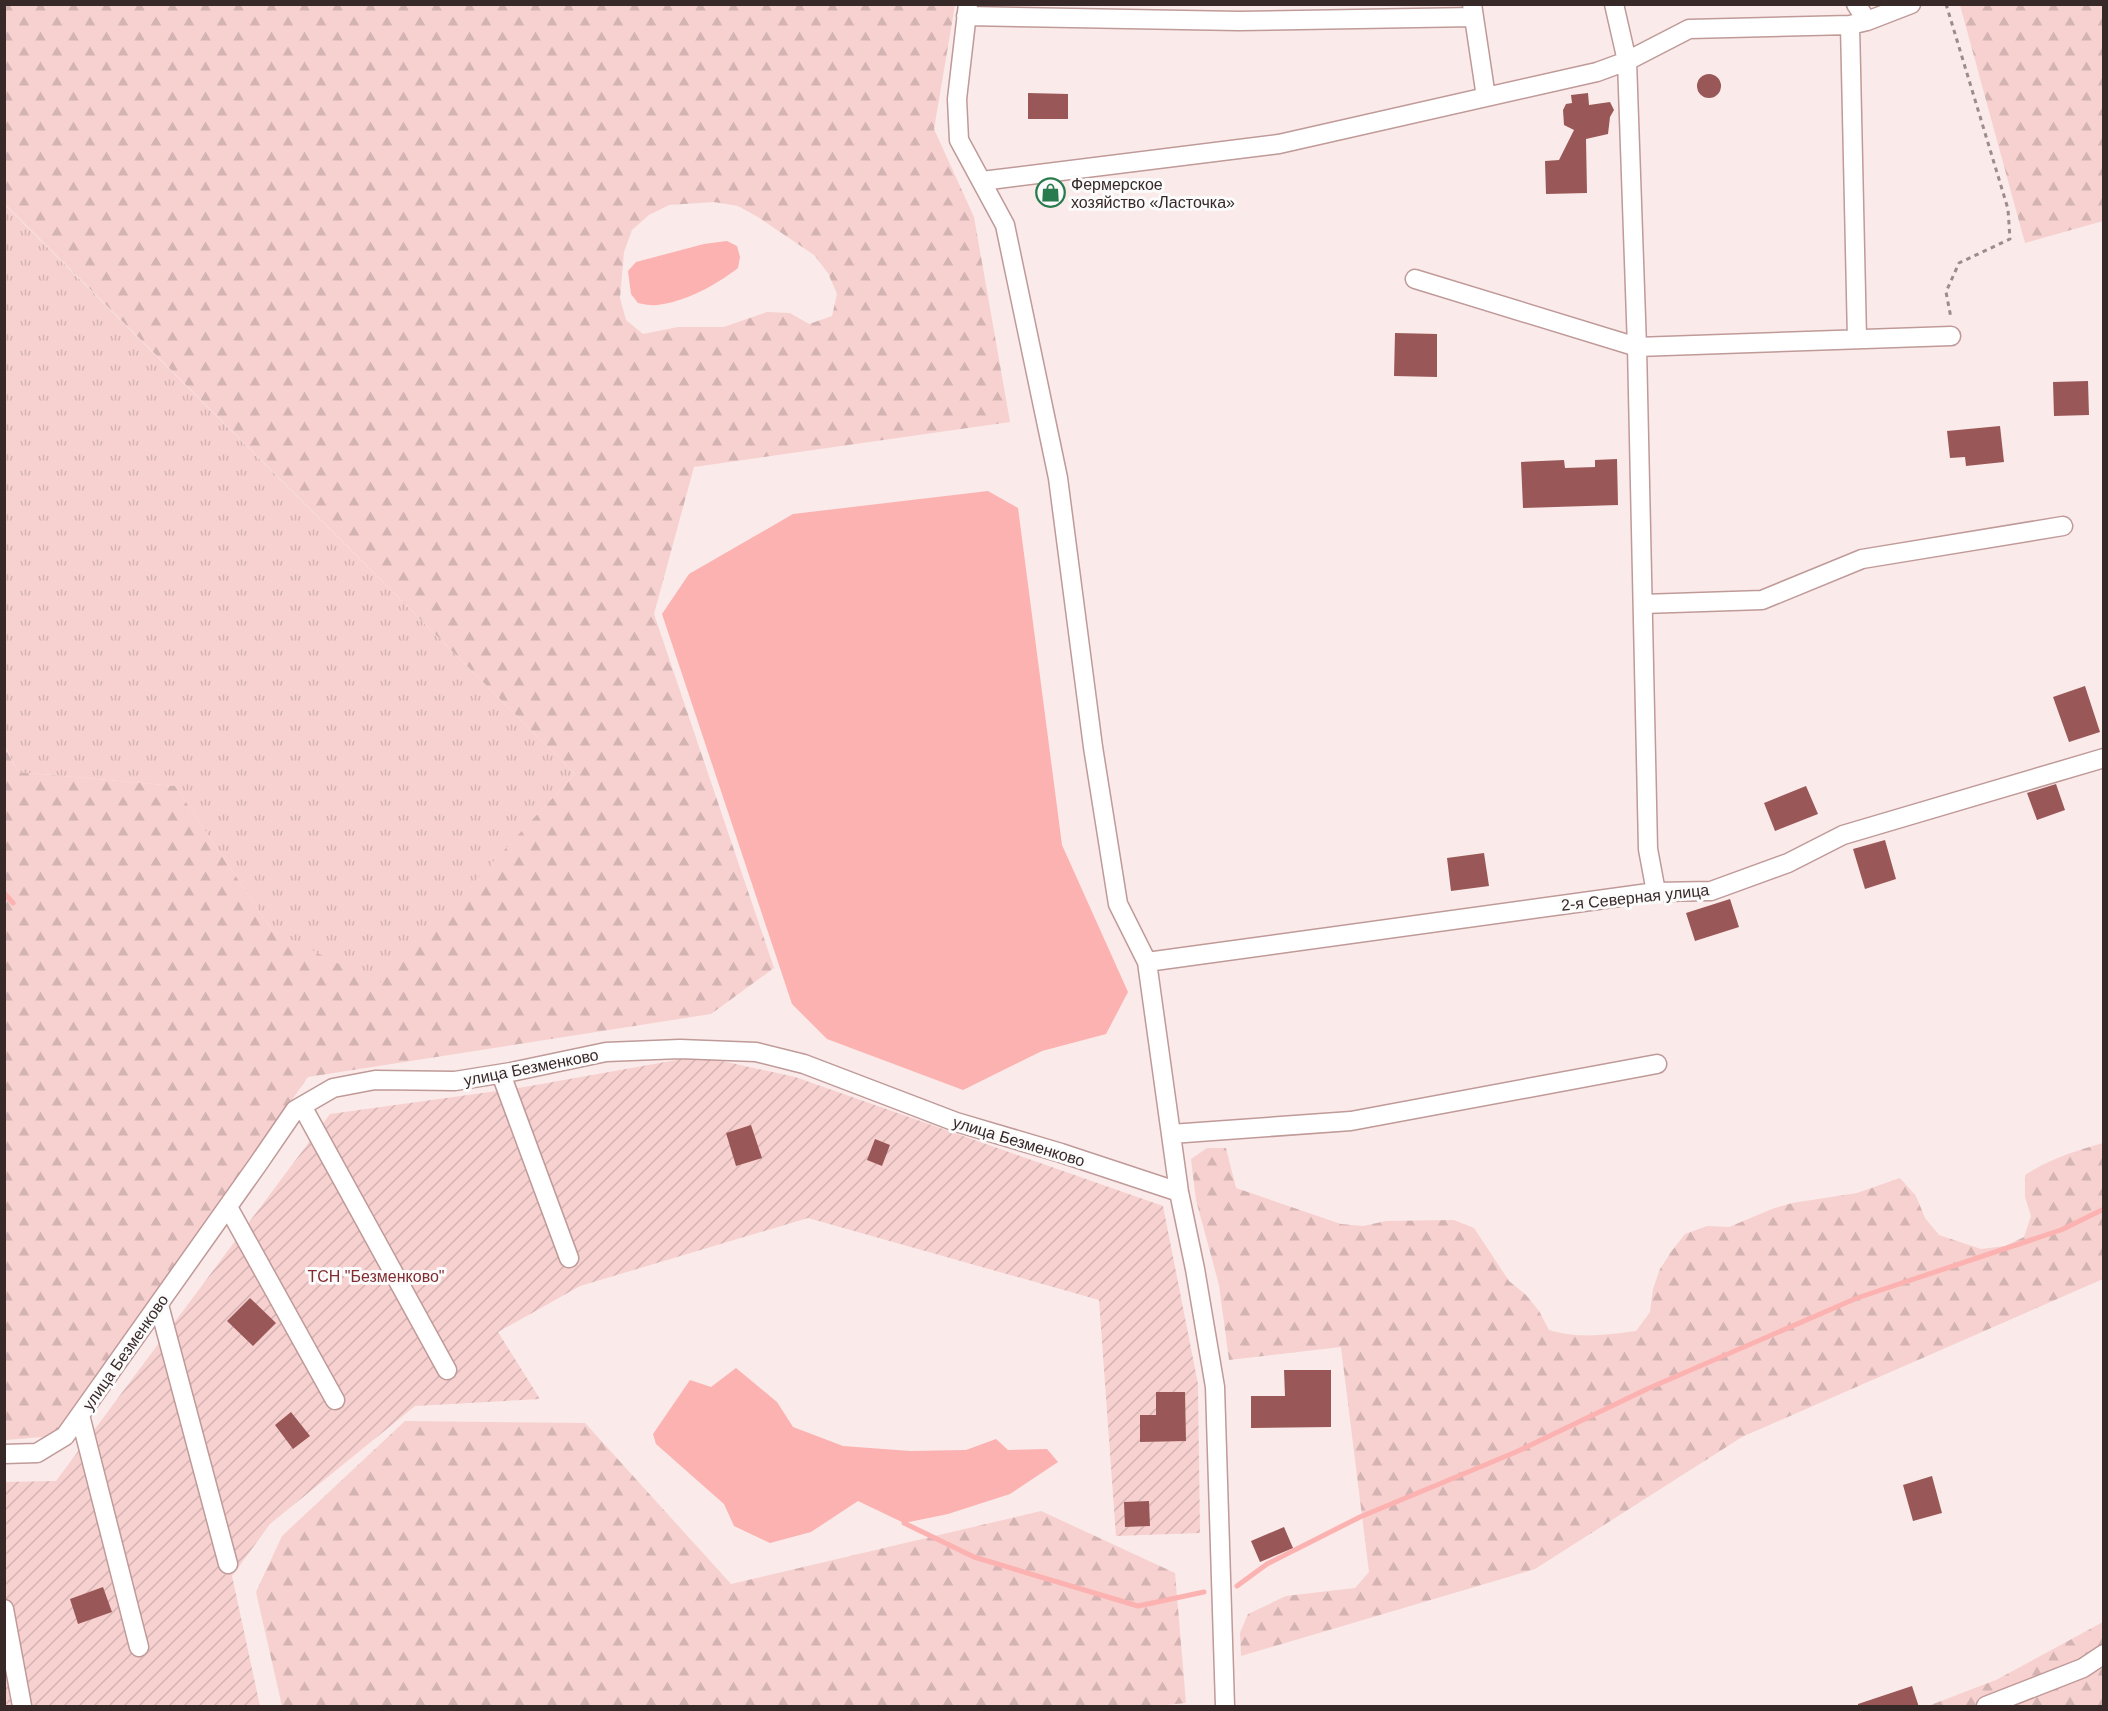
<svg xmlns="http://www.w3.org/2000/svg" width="2108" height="1711" font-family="Helvetica,sans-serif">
	<defs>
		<pattern id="grass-tufts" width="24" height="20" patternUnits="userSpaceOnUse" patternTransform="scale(1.5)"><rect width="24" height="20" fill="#f7d1d0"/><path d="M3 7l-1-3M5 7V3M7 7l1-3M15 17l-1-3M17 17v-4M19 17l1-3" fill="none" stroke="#d4b3b3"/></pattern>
		<pattern id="forest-firs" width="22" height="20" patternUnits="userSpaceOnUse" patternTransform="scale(1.5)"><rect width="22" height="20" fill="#f7d1d0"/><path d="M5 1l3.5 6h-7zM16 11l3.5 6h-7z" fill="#d4b3b3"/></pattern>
		<pattern id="garden-furrows" width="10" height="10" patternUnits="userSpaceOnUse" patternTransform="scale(1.5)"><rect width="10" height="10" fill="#f7d1d0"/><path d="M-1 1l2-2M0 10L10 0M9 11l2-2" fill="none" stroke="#d4b3b3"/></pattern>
	</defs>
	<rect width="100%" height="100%" fill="#faeae9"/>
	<path fill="url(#grass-tufts)" d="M4,204L575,774L379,985L272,930L175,786L18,772L5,746Z"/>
	<path fill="url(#forest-firs)" fill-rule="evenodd" d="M5,5H955L934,129L974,217L1010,422L694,467L654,614L774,968L711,1014L308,1077L55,1436L5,1440L4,746L18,772L175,786L272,930L379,984L575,774L5,204ZM714,202L738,206L758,217L814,255L828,273L837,294L832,316L809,324L790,313L767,312L724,327H678L643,334L626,320L620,298L624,252L632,230L649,215L669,205Z
		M1960,5H2103V221L2025,243Z
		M2103,1143V1279L1742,1437L1535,1569L1241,1656L1240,1633L1248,1614L1286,1596L1355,1588L1369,1572L1341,1347L1229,1360L1219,1285L1196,1200L1191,1159L1207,1148H1226L1236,1188L1341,1224L1363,1226L1386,1221L1454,1220L1474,1228L1509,1281L1526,1295L1539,1311L1549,1330C1580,1339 1604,1335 1636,1331L1650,1312L1653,1289L1660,1269L1671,1252L1685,1234L1707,1226L1729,1227L1772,1209L1792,1203L1857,1193L1900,1178L1916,1196L1925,1218L1939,1235L1981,1249L2005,1246L2024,1237L2031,1216L2025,1197V1175C2050,1159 2075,1151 2103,1143Z
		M405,1421L585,1423L731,1584L1041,1511L1175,1573L1186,1703L1156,1706H282L256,1592L282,1536Z
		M2103,1622V1706H1928L1996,1680Z"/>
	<path fill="url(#garden-furrows)" d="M699,1056L795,1077L1163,1206L1198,1384L1200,1533L1116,1536L1099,1300L808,1218L580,1286L498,1332L540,1399L415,1406L270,1524L232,1576L260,1706H5L4,1482L56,1481L330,1114L519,1088Z"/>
	<path fill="#fbb2b0" d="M727,241L737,246L740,257L738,268C716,285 685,302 657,305C651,306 644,304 638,303L631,294L628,271L636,262L704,244Z
		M988,491L1018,508L1062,845L1128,992L1106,1034L1042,1051L963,1090L827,1039L792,1004L662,614L689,574L793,514Z
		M736,1368L777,1402L793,1427L843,1446L910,1451L966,1450L996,1439L1008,1450L1047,1449L1058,1462L1010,1494L948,1514L904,1523L858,1501L811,1532L770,1543L734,1526L724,1504L656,1444L653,1434L690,1380L711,1387Z"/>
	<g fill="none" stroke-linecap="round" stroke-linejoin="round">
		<path stroke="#fbb2b0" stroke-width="5" d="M4,893L13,903
			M904,1523L974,1557L1138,1606L1204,1592
			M1237,1586L1267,1564L1360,1517L1516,1452L1647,1389L1857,1298L2061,1230L2104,1209"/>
	</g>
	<path fill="#995857" d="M1697 86a12 12 0 1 1 24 0a12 12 0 1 1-24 0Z
		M1028,93L1068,94V119H1028Z
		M1588,93L1589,105L1610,102L1614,110L1610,117L1608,134L1586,139L1587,193L1546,194L1545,161L1559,160L1574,130L1564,125L1563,110L1566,104L1572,103L1571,95Z
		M1395,333L1437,334V377L1394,376Z
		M2088,381L2089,415L2054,416L2053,382Z
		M2000,426L2004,462L1966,466L1965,457L1950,458L1947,431Z
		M1617,459L1618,505L1523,508L1521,462L1564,460L1565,468L1595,467V460Z
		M2085,686L2100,732L2069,742L2053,697Z
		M2056,784L2065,810L2037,820L2027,793Z
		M1806,786L1818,814L1775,831L1764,803Z
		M1885,840L1896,879L1865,889L1853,849Z
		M1484,853L1489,886L1451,891L1447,858Z
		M1730,899L1739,927L1695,941L1686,913Z
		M751,1125L762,1158L736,1166L726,1133Z
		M875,1139L890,1145L882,1166L867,1160Z
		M250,1298L276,1323L253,1346L227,1321Z
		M1284,1370H1331V1427L1251,1428V1396H1285Z
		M1156,1392H1185L1186,1441L1140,1442V1415H1156Z
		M291,1412L310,1436L293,1449L275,1425Z
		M1932,1476L1942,1513L1913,1521L1903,1485Z
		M1149,1501L1150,1526L1125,1527L1124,1502Z
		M1284,1527L1293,1548L1260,1562L1251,1541Z
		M103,1587L112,1612L78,1624L70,1599Z
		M1912,1686L1919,1707H1858V1704Z"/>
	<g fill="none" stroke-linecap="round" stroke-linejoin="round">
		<defs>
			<path id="minor" d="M968,4L957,99L959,140L1005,225L1058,478L1093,747L1118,904L1147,962L1179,1192L1195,1269L1215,1387L1225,1706
				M1472,4L1486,97
				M1614,4L1627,61L1637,347L1648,849L1656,892
				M1856,4L1867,21
				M966,16L1239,21L1474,17
				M1850,25L1857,339
				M982,181L1279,144L1597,72L1627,61L1689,29L1850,25L1867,21L1911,4
				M1415,279L1637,347L1951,336
				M1643,604L1762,600L1862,559L2063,526
				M1147,962L1656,892L1711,891L1788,863L1843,835L2104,758
				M501,1074L569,1258
				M302,1106L447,1370
				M1171,1134L1351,1121L1657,1064
				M228,1207L335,1400
				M159,1305L228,1564
				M80,1415L139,1647
				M4,1454L37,1453L65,1436L258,1164L295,1110L333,1088L375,1080L455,1081L511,1072L606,1052L680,1049L756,1052L804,1064L956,1122L1061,1153L1179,1192
				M4,1609L22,1706
				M1986,1706L2083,1668L2104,1654"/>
		</defs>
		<use href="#minor" stroke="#bf9a98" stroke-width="21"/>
		<path stroke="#9c8c8c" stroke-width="3" stroke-dasharray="4.5 4.5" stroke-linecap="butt" d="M1946,4L2008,209L2010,239L1959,263L1946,292L1951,318"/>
		<use href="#minor" stroke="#fff" stroke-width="18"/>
	</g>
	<defs>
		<symbol id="shop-ring" viewBox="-11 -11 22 22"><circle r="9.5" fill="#fbfbfb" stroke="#277b4d" stroke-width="1.5"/><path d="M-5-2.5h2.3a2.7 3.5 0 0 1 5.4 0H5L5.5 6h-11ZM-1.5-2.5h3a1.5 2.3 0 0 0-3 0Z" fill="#277b4d"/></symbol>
	</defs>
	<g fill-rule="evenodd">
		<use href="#shop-ring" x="1034" y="176" width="33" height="33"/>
	</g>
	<g text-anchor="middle" stroke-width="6" stroke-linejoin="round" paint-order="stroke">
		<g font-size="16" fill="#382929" stroke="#fbfbfb" text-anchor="start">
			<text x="1071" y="190">Фермерское<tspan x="1071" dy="18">хозяйство «Ласточка»</tspan></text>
		</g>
		<g font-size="16" fill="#382929" stroke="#fbfbfb">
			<text transform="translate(1635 897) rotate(-6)" y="6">2-я Северная улица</text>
			<text transform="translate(531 1067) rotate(-11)" y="6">улица Безменково</text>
			<text transform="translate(1019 1141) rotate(17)" y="6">улица Безменково</text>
			<text transform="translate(125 1352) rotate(-55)" y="6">улица Безменково</text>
		</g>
		<g font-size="16" fill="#802c30" stroke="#fbfbfb">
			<text x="376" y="1282">ТСН "Безменково"</text>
		</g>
	</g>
	<rect width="2108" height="1711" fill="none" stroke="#382929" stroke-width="12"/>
</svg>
